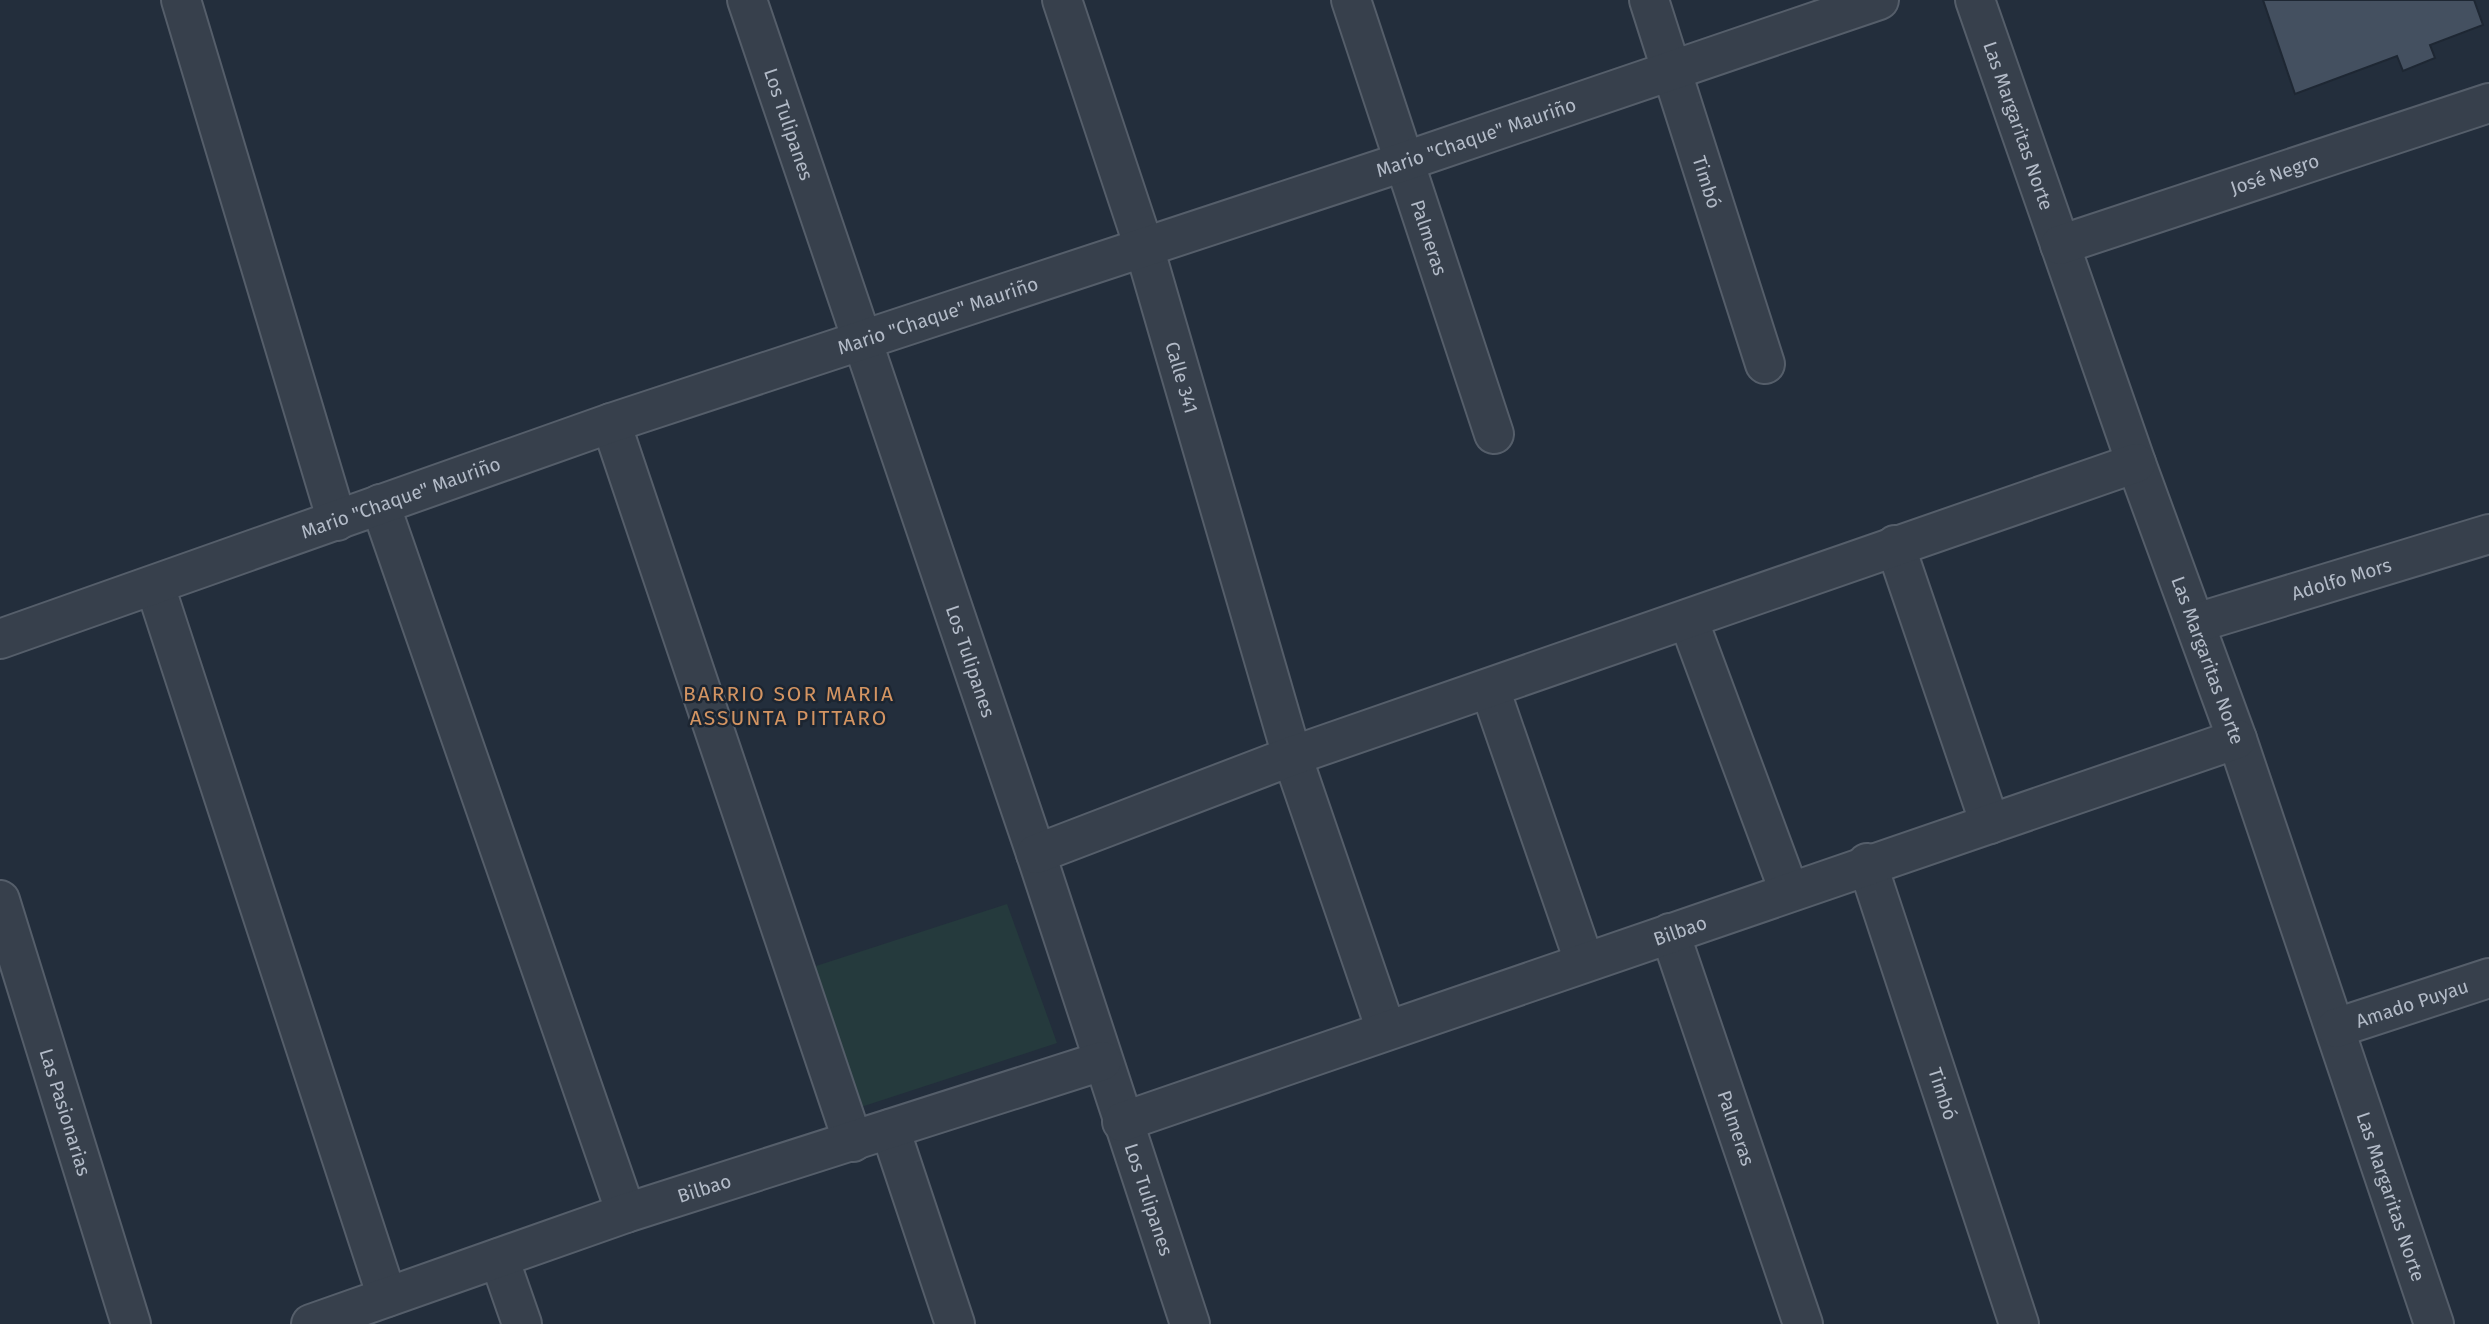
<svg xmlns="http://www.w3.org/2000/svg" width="2489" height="1324" font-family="'Fira Sans',sans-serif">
	<rect width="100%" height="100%" fill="#232e3c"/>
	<path fill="#253a3d" d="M1007,904L1057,1043L861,1107L813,967Z"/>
	<path fill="#445060" stroke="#1e2733" stroke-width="2" d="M2263,0H2474L2483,25L2430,45L2435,58L2403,71L2397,56L2295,94Z"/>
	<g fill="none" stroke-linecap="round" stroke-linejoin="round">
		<defs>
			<g id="minor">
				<path d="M181,0L337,521"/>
				<path id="s1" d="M747,0L1036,854L1190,1324"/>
				<path id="s2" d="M1062,0L1144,247L1292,756L1386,1030"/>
				<path id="s3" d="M1351,0L1494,434"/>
				<path id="s4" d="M1649,0L1765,364"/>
				<path id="s5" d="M1975,0L2136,463L2237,739L2434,1324"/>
				<path id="s6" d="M2060,245L2489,103"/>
				<path d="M611,423L853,1142"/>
				<path d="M380,504L626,1213"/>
				<path d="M1895,545L1990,824"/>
				<path d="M155,586L387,1297"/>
				<path d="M1688,619L1789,891"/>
				<path id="s7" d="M2196,623L2489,534"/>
				<path id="s8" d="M0,639L611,423L1403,162L1879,0"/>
				<path d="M1490,689L1584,961"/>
				<path d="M1036,854L1292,756L2136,463"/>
				<path id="s9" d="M1867,863L2019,1324"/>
				<path id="s10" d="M0,900L131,1324"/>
				<path id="s11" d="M1670,933L1803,1324"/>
				<path id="s12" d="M2336,1028L2489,978"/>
				<path id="s13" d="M1122,1122L2237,739"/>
				<path d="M890,1129L955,1324"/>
				<path d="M499,1258L522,1324"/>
				<path id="s14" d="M311,1324L626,1213L1102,1061"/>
			</g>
		</defs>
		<use href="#minor" stroke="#555e6a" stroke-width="42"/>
		<use href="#minor" stroke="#37404c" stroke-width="38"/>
	</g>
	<g text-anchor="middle" stroke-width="5" stroke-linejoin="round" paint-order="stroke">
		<g font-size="19" fill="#b3bbc8" stroke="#1c2531">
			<text dy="7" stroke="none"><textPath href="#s1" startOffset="131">Los Tulipanes</textPath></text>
			<text dy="7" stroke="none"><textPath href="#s5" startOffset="133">Las Margaritas Norte</textPath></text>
			<text dy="7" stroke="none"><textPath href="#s8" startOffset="1559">Mario "Chaque" Mauriño</textPath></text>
			<text dy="7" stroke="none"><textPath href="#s6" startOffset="226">José Negro</textPath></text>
			<text dy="7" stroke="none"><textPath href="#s4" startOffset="191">Timbó</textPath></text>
			<text dy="7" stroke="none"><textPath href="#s3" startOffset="250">Palmeras</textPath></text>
			<text dy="7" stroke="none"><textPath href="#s8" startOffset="992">Mario "Chaque" Mauriño</textPath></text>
			<text dy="7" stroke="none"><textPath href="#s2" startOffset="396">Calle 341</textPath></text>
			<text dy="7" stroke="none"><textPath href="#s8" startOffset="425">Mario "Chaque" Mauriño</textPath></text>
			<text dy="7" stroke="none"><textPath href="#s7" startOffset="152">Adolfo Mors</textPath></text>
			<text dy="7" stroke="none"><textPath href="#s5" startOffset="700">Las Margaritas Norte</textPath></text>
			<text dy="7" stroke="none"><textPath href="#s1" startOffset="698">Los Tulipanes</textPath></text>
			<text dy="7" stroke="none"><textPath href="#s13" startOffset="590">Bilbao</textPath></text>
			<text dy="7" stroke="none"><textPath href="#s12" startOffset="80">Amado Puyau</textPath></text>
			<text dy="7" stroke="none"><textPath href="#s9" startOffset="243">Timbó</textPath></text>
			<text dy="7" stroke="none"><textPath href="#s10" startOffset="222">Las Pasionarias</textPath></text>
			<text dy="7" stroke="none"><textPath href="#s11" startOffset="206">Palmeras</textPath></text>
			<text dy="7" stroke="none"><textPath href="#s14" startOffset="416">Bilbao</textPath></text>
			<text dy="7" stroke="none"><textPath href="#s5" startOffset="1267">Las Margaritas Norte</textPath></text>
			<text dy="7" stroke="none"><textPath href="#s1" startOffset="1265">Los Tulipanes</textPath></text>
		</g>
		<g font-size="21" letter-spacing="2" fill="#d39462" stroke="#1c2531">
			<text x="789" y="701">BARRIO SOR MARIA<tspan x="789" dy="24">ASSUNTA PITTARO</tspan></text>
		</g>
	</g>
</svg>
